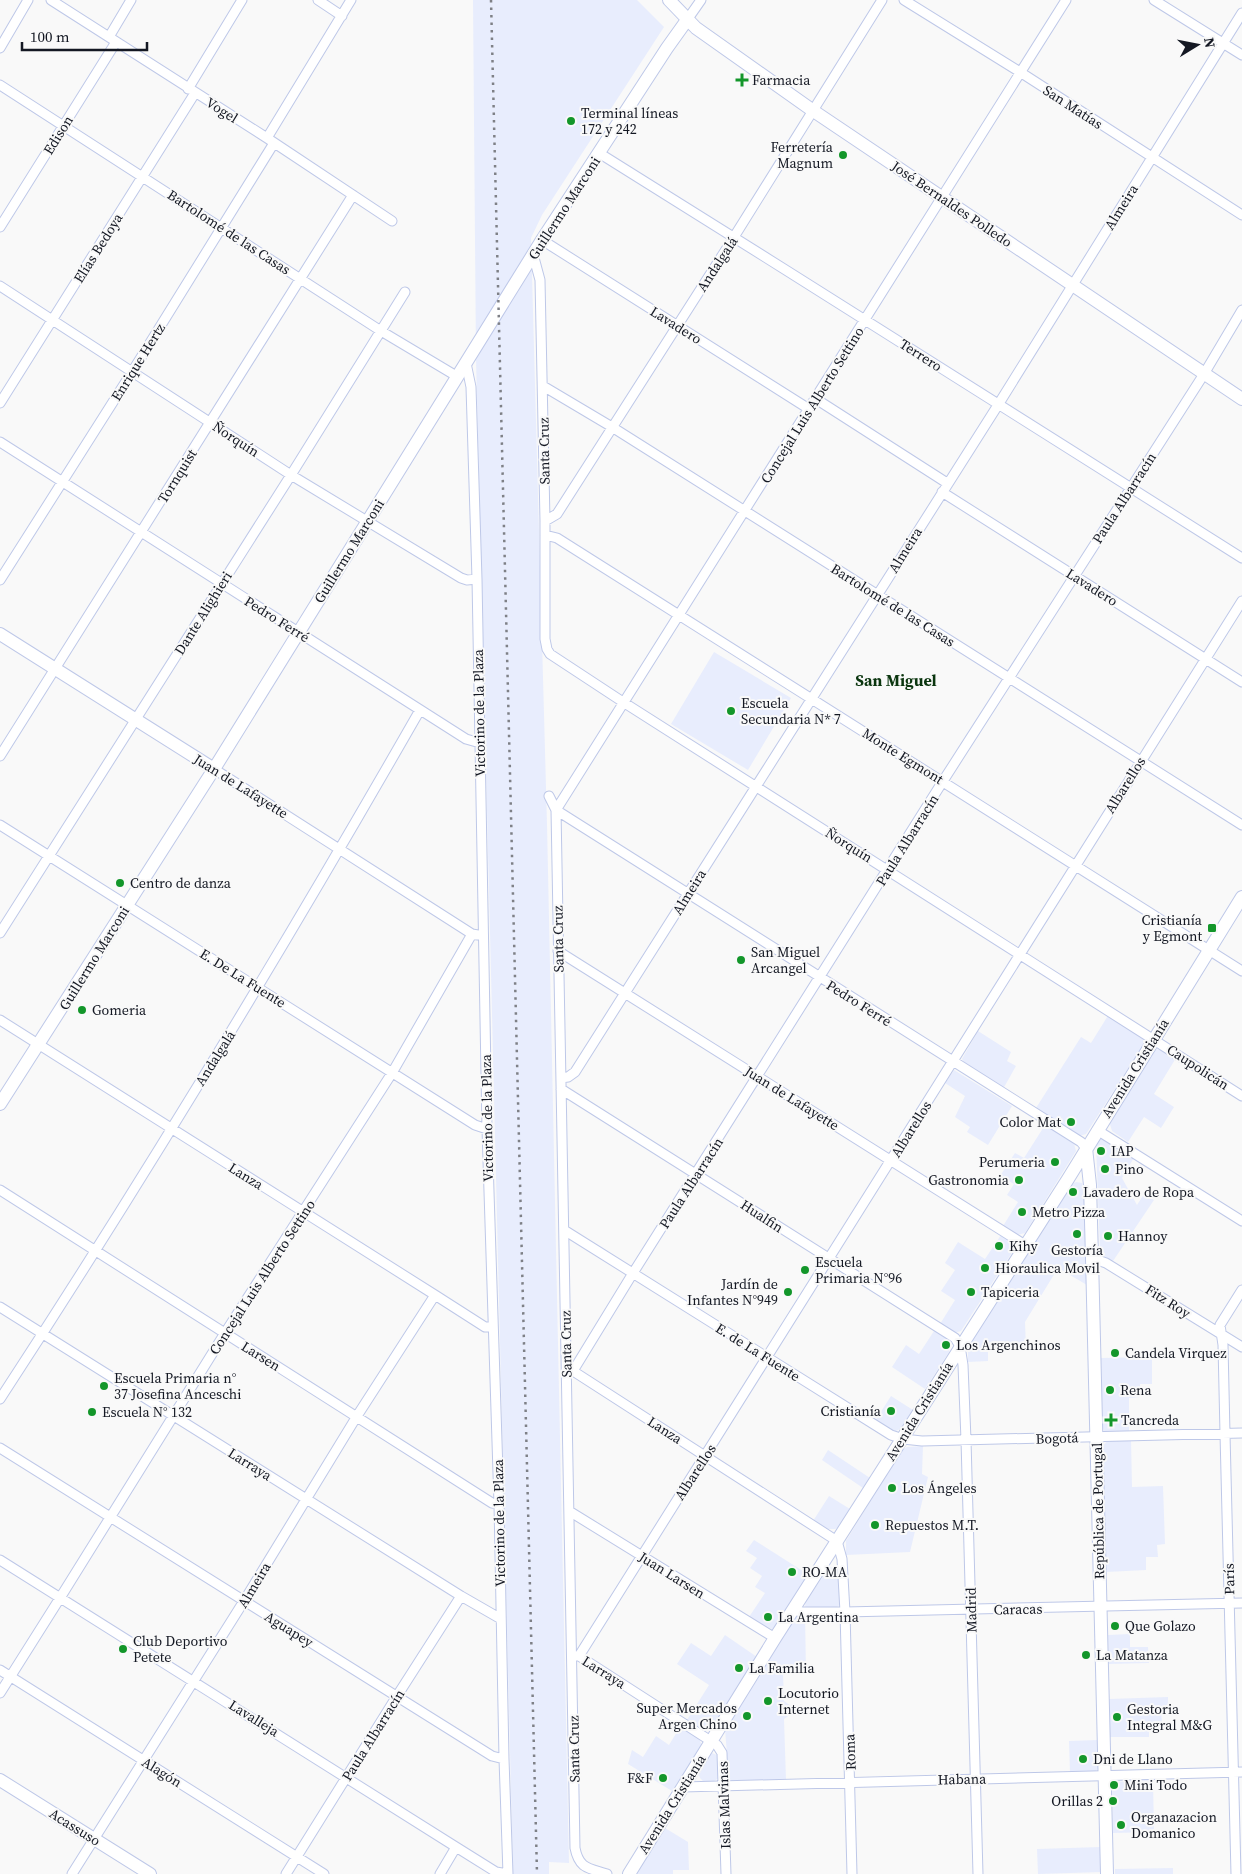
<svg xmlns="http://www.w3.org/2000/svg" width="1242" height="1874" font-family="'Source Serif 4',serif">
	<rect width="100%" height="100%" fill="#f9f9f9"/>
	<path fill="#e8edfd" d="M473,0H637L664,27L542,215L531,238L547,824L569,1863L549,1862V1874H513L476,359Z
		M714,652L791,698L748,770L671,724Z
		M1109,1014L1143,1038V1045L1086,1134L1079,1136L1036,1108L1081,1037L1091,1043Z
		M978,1031L1011,1052L1007,1061L1016,1066L1003,1089L966,1065L962,1059Z
		M1156,1049L1163,1051L1176,1058L1154,1094L1174,1107L1161,1128L1144,1117L1128,1142L1112,1131L1109,1121Z
		M954,1070L1012,1106L988,1145L967,1132L970,1127L955,1117L965,1096L945,1083Z
		M1045,1125L1074,1144L1076,1151L1025,1233L1017,1235L1003,1226L1018,1202L1007,1195L1014,1184L1000,1176L1015,1153L1024,1158Z
		M1102,1138L1106,1139L1135,1156L1122,1178L1137,1205L1144,1194L1154,1200L1113,1261L1101,1254L1100,1250L1096,1144L1099,1140Z
		M1076,1182L1082,1183L1085,1192L1087,1285L1058,1268L1025,1322L1026,1349L988,1350V1361L968,1362V1346L1071,1185Z
		M1001,1235L1012,1242L1013,1251L961,1331L954,1333L940,1324L955,1300L941,1291L955,1270L945,1263L958,1242L985,1259Z
		M934,1331L948,1340L950,1345L949,1352L925,1389L892,1367L906,1345L919,1354Z
		M1152,1357V1384H1140V1397L1129,1398V1432L1104,1431L1103,1428L1101,1358Z
		M891,1396L913,1410L900,1429L894,1432L875,1421Z
		M1131,1439L1132,1487L1163,1486L1165,1544L1157,1545L1158,1557H1146V1570L1106,1572L1102,1447L1108,1440Z
		M923,1446L922,1474L928,1477L910,1552L846,1555V1541L901,1451L907,1447Z
		M828,1450L870,1478L863,1488L822,1460Z
		M829,1496L850,1509L838,1528L835,1529H825L813,1521Z
		M754,1540L809,1575L775,1628L772,1629L749,1617L765,1593L755,1587L762,1576L750,1568L757,1558L746,1551Z
		M830,1567L838,1570L840,1605L835,1608H806L805,1606L806,1600Z
		M805,1614L806,1672L783,1673L784,1701L797,1710L784,1719L786,1780L729,1781L725,1729L794,1619L797,1616Z
		M1130,1634V1647H1148L1149,1663L1109,1664L1108,1635Z
		M725,1635L757,1657L712,1728L702,1729L687,1720L709,1685L677,1664L691,1643L711,1656Z
		M1168,1697V1710H1161L1162,1723L1149,1724V1737H1110L1109,1699Z
		M680,1727L699,1738L702,1746L672,1791L628,1764L632,1750L643,1757L656,1736L669,1745Z
		M1098,1740L1099,1766L1097,1770L1094,1772L1070,1773L1069,1741Z
		M712,1753L717,1755L719,1758V1778L714,1781L704,1782L700,1778L699,1775L710,1755Z
		M1153,1780L1154,1832L1113,1833L1112,1782Z
		M665,1828L688,1842L689,1870H673V1874H636Z
		M1101,1847L1102,1872L1038,1874L1037,1849Z
		M1173,1868V1874H1115V1869Z"/>
	<g fill="none" stroke-linecap="round" stroke-linejoin="round">
		<defs>
			<path id="street" d="M51,0L267,138L392,221
				M318,0L342,16
				M904,0L1020,72L1242,215
				M1154,0L1242,55
				M687,20L701,0
				M109,37L131,0
				M0,48L28,0
				M0,85L381,331L458,377
				M188,89L242,0
				M267,138L351,0
				M599,153C814,287 1028,423 1242,558
				M0,227L116,42
				M542,240L809,409
				M533,254L540,280L545,521V639L547,649L550,654L623,702L1242,1096
				M0,286L291,475L461,578L467,580L477,579
				M466,363L471,387L477,579L487,1129L499,1504L504,1759L508,1874
				M543,386L612,427L1242,825
				M816,399L947,483
				M0,403L195,93
				M0,442L466,739L480,743
				M942,492L1242,682
				M545,521L557,514L734,237L882,0
				M545,535L557,538L1242,971
				M0,580L132,372L274,143
				M0,756L353,195
				M214,769L472,934L478,935
				M549,796L556,810L575,1848C579,1869 589,1868 607,1874
				M556,810L1066,0
				M556,810L1081,1142L1086,1148
				M0,825L475,1125L487,1129
				M0,933L291,475L405,292
				M558,951L1025,1245
				M0,1020L435,1295L485,1327H493
				M561,1078L568,1077L575,1072L625,993L998,405L1242,13
				M561,1089L955,1338L960,1346L963,1365L966,1440L978,1874
				M1097,1130L1242,1221
				M0,1190L492,1503L499,1504
				M564,1230L891,1435L903,1439L922,1441L1242,1433
				M1092,1258L1106,1263L1242,1347
				M0,1307L461,1596L501,1619
				M569,1371H573L837,1541L842,1559L845,1612L852,1874
				M573,1371L633,1273L943,781L1204,374L1242,310
				M0,1399C147,1174 286,944 420,710
				M0,1448L492,1756L504,1759
				M569,1511L775,1638
				M0,1560L456,1847L496,1872L508,1874
				M793,1610L802,1612H845L1242,1603
				M575,1656H579L717,1745L722,1753L726,1874
				M579,1656L1242,601
				M0,1670L324,1874
				M0,1693L60,1598L225,1333L392,1073L472,934
				M683,1787L1242,1772
				M72,1874L244,1601L357,1416L435,1295
				M286,1874L397,1696L461,1596
				M440,1874L456,1847
				M1236,1874L1225,1434L1223,1345L1220,1325L1242,1290"/>
			<path id="secondary" d="M669,0L696,28L812,110L1242,399
				M0,634L214,769
				M0,1104L214,769L542,240L667,48L687,20
				M1086,1148L1090,1185L1092,1258L1107,1874
				M0,1780L150,1874
				M629,1874L775,1638L1068,1179L1242,897"/>
		</defs>
		<use href="#street" stroke="#bec8e8" stroke-width="11"/>
		<use href="#secondary" stroke="#bec8e8" stroke-width="14"/>
		<use href="#street" stroke="#fff" stroke-width="9"/>
		<use href="#secondary" stroke="#fff" stroke-width="12"/>
		<path stroke="#7e8086" stroke-width="2.5" stroke-dasharray="2.5 5" stroke-linecap="butt" d="M491,0L537,1874"/>
	</g>
	<g fill="#13962a" stroke="#f9f9f9" stroke-width="2">
		<path d="M739.5 72.5h5v5h5v5h-5v5h-5v-5h-5v-5h5z"/>
		<circle cx="571" cy="121" r="5"/>
		<circle cx="843" cy="155" r="5"/>
		<circle cx="731" cy="711" r="5"/>
		<circle cx="120" cy="883" r="5"/>
		<rect x="1207" y="923" width="10" height="10" rx="2.5"/>
		<circle cx="741" cy="960" r="5"/>
		<circle cx="82" cy="1010" r="5"/>
		<circle cx="1071" cy="1122" r="5"/>
		<circle cx="1101" cy="1151" r="5"/>
		<circle cx="1055" cy="1162" r="5"/>
		<circle cx="1105" cy="1169" r="5"/>
		<circle cx="1019" cy="1180" r="5"/>
		<circle cx="1073" cy="1192" r="5"/>
		<circle cx="1022" cy="1212" r="5"/>
		<circle cx="1077" cy="1234" r="5"/>
		<circle cx="1108" cy="1236" r="5"/>
		<circle cx="999" cy="1246" r="5"/>
		<circle cx="985" cy="1268" r="5"/>
		<circle cx="805" cy="1270" r="5"/>
		<circle cx="788" cy="1292" r="5"/>
		<circle cx="971" cy="1292" r="5"/>
		<circle cx="946" cy="1345" r="5"/>
		<circle cx="1115" cy="1353" r="5"/>
		<circle cx="104" cy="1386" r="5"/>
		<circle cx="1110" cy="1390" r="5"/>
		<circle cx="891" cy="1411" r="5"/>
		<circle cx="92" cy="1412" r="5"/>
		<path d="M1108.5 1412.5h5v5h5v5h-5v5h-5v-5h-5v-5h5z"/>
		<circle cx="892" cy="1488" r="5"/>
		<circle cx="875" cy="1525" r="5"/>
		<circle cx="792" cy="1572" r="5"/>
		<circle cx="768" cy="1617" r="5"/>
		<circle cx="1115" cy="1626" r="5"/>
		<circle cx="123" cy="1649" r="5"/>
		<circle cx="1086" cy="1655" r="5"/>
		<circle cx="739" cy="1668" r="5"/>
		<circle cx="768" cy="1701" r="5"/>
		<circle cx="747" cy="1716" r="5"/>
		<circle cx="1117" cy="1717" r="5"/>
		<circle cx="1083" cy="1759" r="5"/>
		<circle cx="663" cy="1778" r="5"/>
		<circle cx="1114" cy="1785" r="5"/>
		<circle cx="1113" cy="1801" r="5"/>
		<circle cx="1121" cy="1825" r="5"/>
	</g>
	<g text-anchor="middle" stroke-width="4" stroke-linejoin="round" paint-order="stroke">
		<g font-size="14" fill="#141823" stroke="#f9f9f9" text-anchor="start">
			<text x="752" y="85">Farmacia</text>
			<text x="581" y="118">Terminal líneas<tspan x="581" dy="16">172 y 242</tspan></text>
			<text x="833" y="152" text-anchor="end">Ferretería<tspan x="833" dy="16">Magnum</tspan></text>
			<text x="741" y="708">Escuela<tspan x="741" dy="16">Secundaria N* 7</tspan></text>
			<text x="130" y="888">Centro de danza</text>
			<text x="1202" y="925" text-anchor="end">Cristianía<tspan x="1202" dy="16">y Egmont</tspan></text>
			<text x="751" y="957">San Miguel<tspan x="751" dy="16">Arcangel</tspan></text>
			<text x="92" y="1015">Gomeria</text>
			<text x="1061" y="1127" text-anchor="end">Color Mat</text>
			<text x="1111" y="1156">IAP</text>
			<text x="1045" y="1167" text-anchor="end">Perumeria</text>
			<text x="1115" y="1174">Pino</text>
			<text x="1009" y="1185" text-anchor="end">Gastronomia</text>
			<text x="1083" y="1197">Lavadero de Ropa</text>
			<text x="1032" y="1217">Metro Pizza</text>
			<text x="1118" y="1241">Hannoy</text>
			<text x="1009" y="1251">Kihy</text>
			<text x="1077" y="1255" text-anchor="middle">Gestoría</text>
			<text x="815" y="1267">Escuela<tspan x="815" dy="16">Primaria N°96</tspan></text>
			<text x="995" y="1273">Hioraulica Movil</text>
			<text x="778" y="1289" text-anchor="end">Jardín de<tspan x="778" dy="16">Infantes N°949</tspan></text>
			<text x="981" y="1297">Tapiceria</text>
			<text x="956" y="1350">Los Argenchinos</text>
			<text x="1125" y="1358">Candela Virquez</text>
			<text x="114" y="1383">Escuela Primaria n°<tspan x="114" dy="16">37 Josefina Anceschi</tspan></text>
			<text x="1120" y="1395">Rena</text>
			<text x="881" y="1416" text-anchor="end">Cristianía</text>
			<text x="102" y="1417">Escuela N° 132</text>
			<text x="1121" y="1425">Tancreda</text>
			<text x="902" y="1493">Los Ángeles</text>
			<text x="885" y="1530">Repuestos M.T.</text>
			<text x="802" y="1577">RO-MA</text>
			<text x="778" y="1622">La Argentina</text>
			<text x="1125" y="1631">Que Golazo</text>
			<text x="133" y="1646">Club Deportivo<tspan x="133" dy="16">Petete</tspan></text>
			<text x="1096" y="1660">La Matanza</text>
			<text x="749" y="1673">La Familia</text>
			<text x="778" y="1698">Locutorio<tspan x="778" dy="16">Internet</tspan></text>
			<text x="737" y="1713" text-anchor="end">Super Mercados<tspan x="737" dy="16">Argen Chino</tspan></text>
			<text x="1127" y="1714">Gestoria<tspan x="1127" dy="16">Integral M&amp;G</tspan></text>
			<text x="1093" y="1764">Dni de Llano</text>
			<text x="653" y="1783" text-anchor="end">F&amp;F</text>
			<text x="1124" y="1790">Mini Todo</text>
			<text x="1103" y="1806" text-anchor="end">Orillas 2</text>
			<text x="1131" y="1822">Organazacion<tspan x="1131" dy="16">Domanico</tspan></text>
		</g>
		<g font-size="14" fill="#141823" stroke="#f9f9f9">
			<text transform="translate(1073 107) rotate(33)" y="5">San Matías</text>
			<text transform="translate(222 110) rotate(32)" y="5">Vogel</text>
			<text transform="translate(58 135) rotate(-58)" y="5">Edison</text>
			<text transform="translate(952 204) rotate(34)" y="5">José Bernaldes Polledo</text>
			<text transform="translate(1121 207) rotate(-58)" y="5">Almeira</text>
			<text transform="translate(564 208) rotate(-57)" y="5">Guillermo Marconi</text>
			<text transform="translate(229 232) rotate(33)" y="5">Bartolomé de las Casas</text>
			<text transform="translate(98 248) rotate(-58)" y="5">Elías Bedoya</text>
			<text transform="translate(717 264) rotate(-57)" y="5">Andalgalá</text>
			<text transform="translate(676 325) rotate(32)" y="5">Lavadero</text>
			<text transform="translate(921 355) rotate(33)" y="5">Terrero</text>
			<text transform="translate(138 362) rotate(-58)" y="5">Enrique Hertz</text>
			<text transform="translate(812 405) rotate(-58)" y="5">Concejal Luis Alberto Settino</text>
			<text transform="translate(236 439) rotate(33)" y="5">Ñorquín</text>
			<text transform="translate(544 451) rotate(-91)" y="5">Santa Cruz</text>
			<text transform="translate(177 476) rotate(-58)" y="5">Tornquist</text>
			<text transform="translate(1124 498) rotate(-57)" y="5">Paula Albarracín</text>
			<text transform="translate(905 550) rotate(-58)" y="5">Almeira</text>
			<text transform="translate(349 551) rotate(-58)" y="5">Guillermo Marconi</text>
			<text transform="translate(1092 587) rotate(32)" y="5">Lavadero</text>
			<text transform="translate(893 605) rotate(32)" y="5">Bartolomé de las Casas</text>
			<text transform="translate(203 613) rotate(-58)" y="5">Dante Alighieri</text>
			<text transform="translate(277 619) rotate(32)" y="5">Pedro Ferré</text>
			<text transform="translate(479 713) rotate(-91)" y="5">Victorino de la Plaza</text>
			<text transform="translate(903 756) rotate(32)" y="5">Monte Egmont</text>
			<text transform="translate(1125 785) rotate(-58)" y="5">Albarellos</text>
			<text transform="translate(241 786) rotate(32)" y="5">Juan de Lafayette</text>
			<text transform="translate(907 840) rotate(-58)" y="5">Paula Albarracín</text>
			<text transform="translate(849 845) rotate(32)" y="5">Ñorquín</text>
			<text transform="translate(689 892) rotate(-58)" y="5">Almeira</text>
			<text transform="translate(558 939) rotate(-91)" y="5">Santa Cruz</text>
			<text transform="translate(94 958) rotate(-58)" y="5">Guillermo Marconi</text>
			<text transform="translate(243 978) rotate(32)" y="5">E. De La Fuente</text>
			<text transform="translate(859 1003) rotate(32)" y="5">Pedro Ferré</text>
			<text transform="translate(215 1058) rotate(-58)" y="5">Andalgalá</text>
			<text transform="translate(1198 1067) rotate(33)" y="5">Caupolicán</text>
			<text transform="translate(1135 1068) rotate(-58)" y="5">Avenida Cristianía</text>
			<text transform="translate(792 1098) rotate(32)" y="5">Juan de Lafayette</text>
			<text transform="translate(487 1118) rotate(-91)" y="5">Victorino de la Plaza</text>
			<text transform="translate(911 1129) rotate(-58)" y="5">Albarellos</text>
			<text transform="translate(246 1176) rotate(32)" y="5">Lanza</text>
			<text transform="translate(691 1183) rotate(-57)" y="5">Paula Albarracín</text>
			<text transform="translate(762 1216) rotate(33)" y="5">Hualfin</text>
			<text transform="translate(262 1277) rotate(-57)" y="5">Concejal Luis Alberto Settino</text>
			<text transform="translate(1168 1301) rotate(32)" y="5">Fitz Roy</text>
			<text transform="translate(566 1344) rotate(-91)" y="5">Santa Cruz</text>
			<text transform="translate(758 1352) rotate(32)" y="5">E. de La Fuente</text>
			<text transform="translate(261 1356) rotate(32)" y="5">Larsen</text>
			<text transform="translate(919 1411) rotate(-58)" y="5">Avenida Cristianía</text>
			<text transform="translate(665 1430) rotate(33)" y="5">Lanza</text>
			<text transform="translate(1057 1438) rotate(-2)" y="5">Bogotá</text>
			<text transform="translate(250 1464) rotate(32)" y="5">Larraya</text>
			<text transform="translate(695 1472) rotate(-57)" y="5">Albarellos</text>
			<text transform="translate(1098 1511) rotate(-91)" y="5">República de Portugal</text>
			<text transform="translate(499 1523) rotate(-91)" y="5">Victorino de la Plaza</text>
			<text transform="translate(672 1575) rotate(32)" y="5">Juan Larsen</text>
			<text transform="translate(1229 1579) rotate(-91)" y="5">París</text>
			<text transform="translate(254 1585) rotate(-59)" y="5">Almeira</text>
			<text transform="translate(1018 1609) rotate(-1)" y="5">Caracas</text>
			<text transform="translate(971 1610) rotate(-91)" y="5">Madrid</text>
			<text transform="translate(289 1629) rotate(32)" y="5">Aguapey</text>
			<text transform="translate(604 1672) rotate(32)" y="5">Larraya</text>
			<text transform="translate(254 1718) rotate(32)" y="5">Lavalleja</text>
			<text transform="translate(373 1735) rotate(-58)" y="5">Paula Albarracín</text>
			<text transform="translate(574 1749) rotate(-91)" y="5">Santa Cruz</text>
			<text transform="translate(850 1752) rotate(-92)" y="5">Roma</text>
			<text transform="translate(162 1772) rotate(32)" y="5">Alagón</text>
			<text transform="translate(962 1779) rotate(-1)" y="5">Habana</text>
			<text transform="translate(672 1804) rotate(-58)" y="5">Avenida Cristianía</text>
			<text transform="translate(724 1805) rotate(-92)" y="5">Islas Malvinas</text>
			<text transform="translate(75 1827) rotate(32)" y="5">Acassuso</text>
		</g>
		<g font-size="16" font-weight="bold" fill="#0b360f" stroke="#f9f9f9">
			<text x="896" y="686">San Miguel</text>
		</g>
	</g>
	<g transform="translate(1197 45) rotate(80)" stroke="#f9f9f9" stroke-width="4" paint-order="stroke">
	<path d="M0-4L9 19L0 12L-9 19Z" fill="#141823"/>
	<text y="-8" font-size="14" font-weight="bold" text-anchor="middle" fill="#141823">N</text>
	</g>
	<path d="M22 42v8h125v-8" fill="none" stroke="#141823" stroke-width="2.5"/>
	<text x="30" y="42" font-size="15" fill="#141823" stroke="#f9f9f9" stroke-width="4" paint-order="stroke">100 m</text>
</svg>
